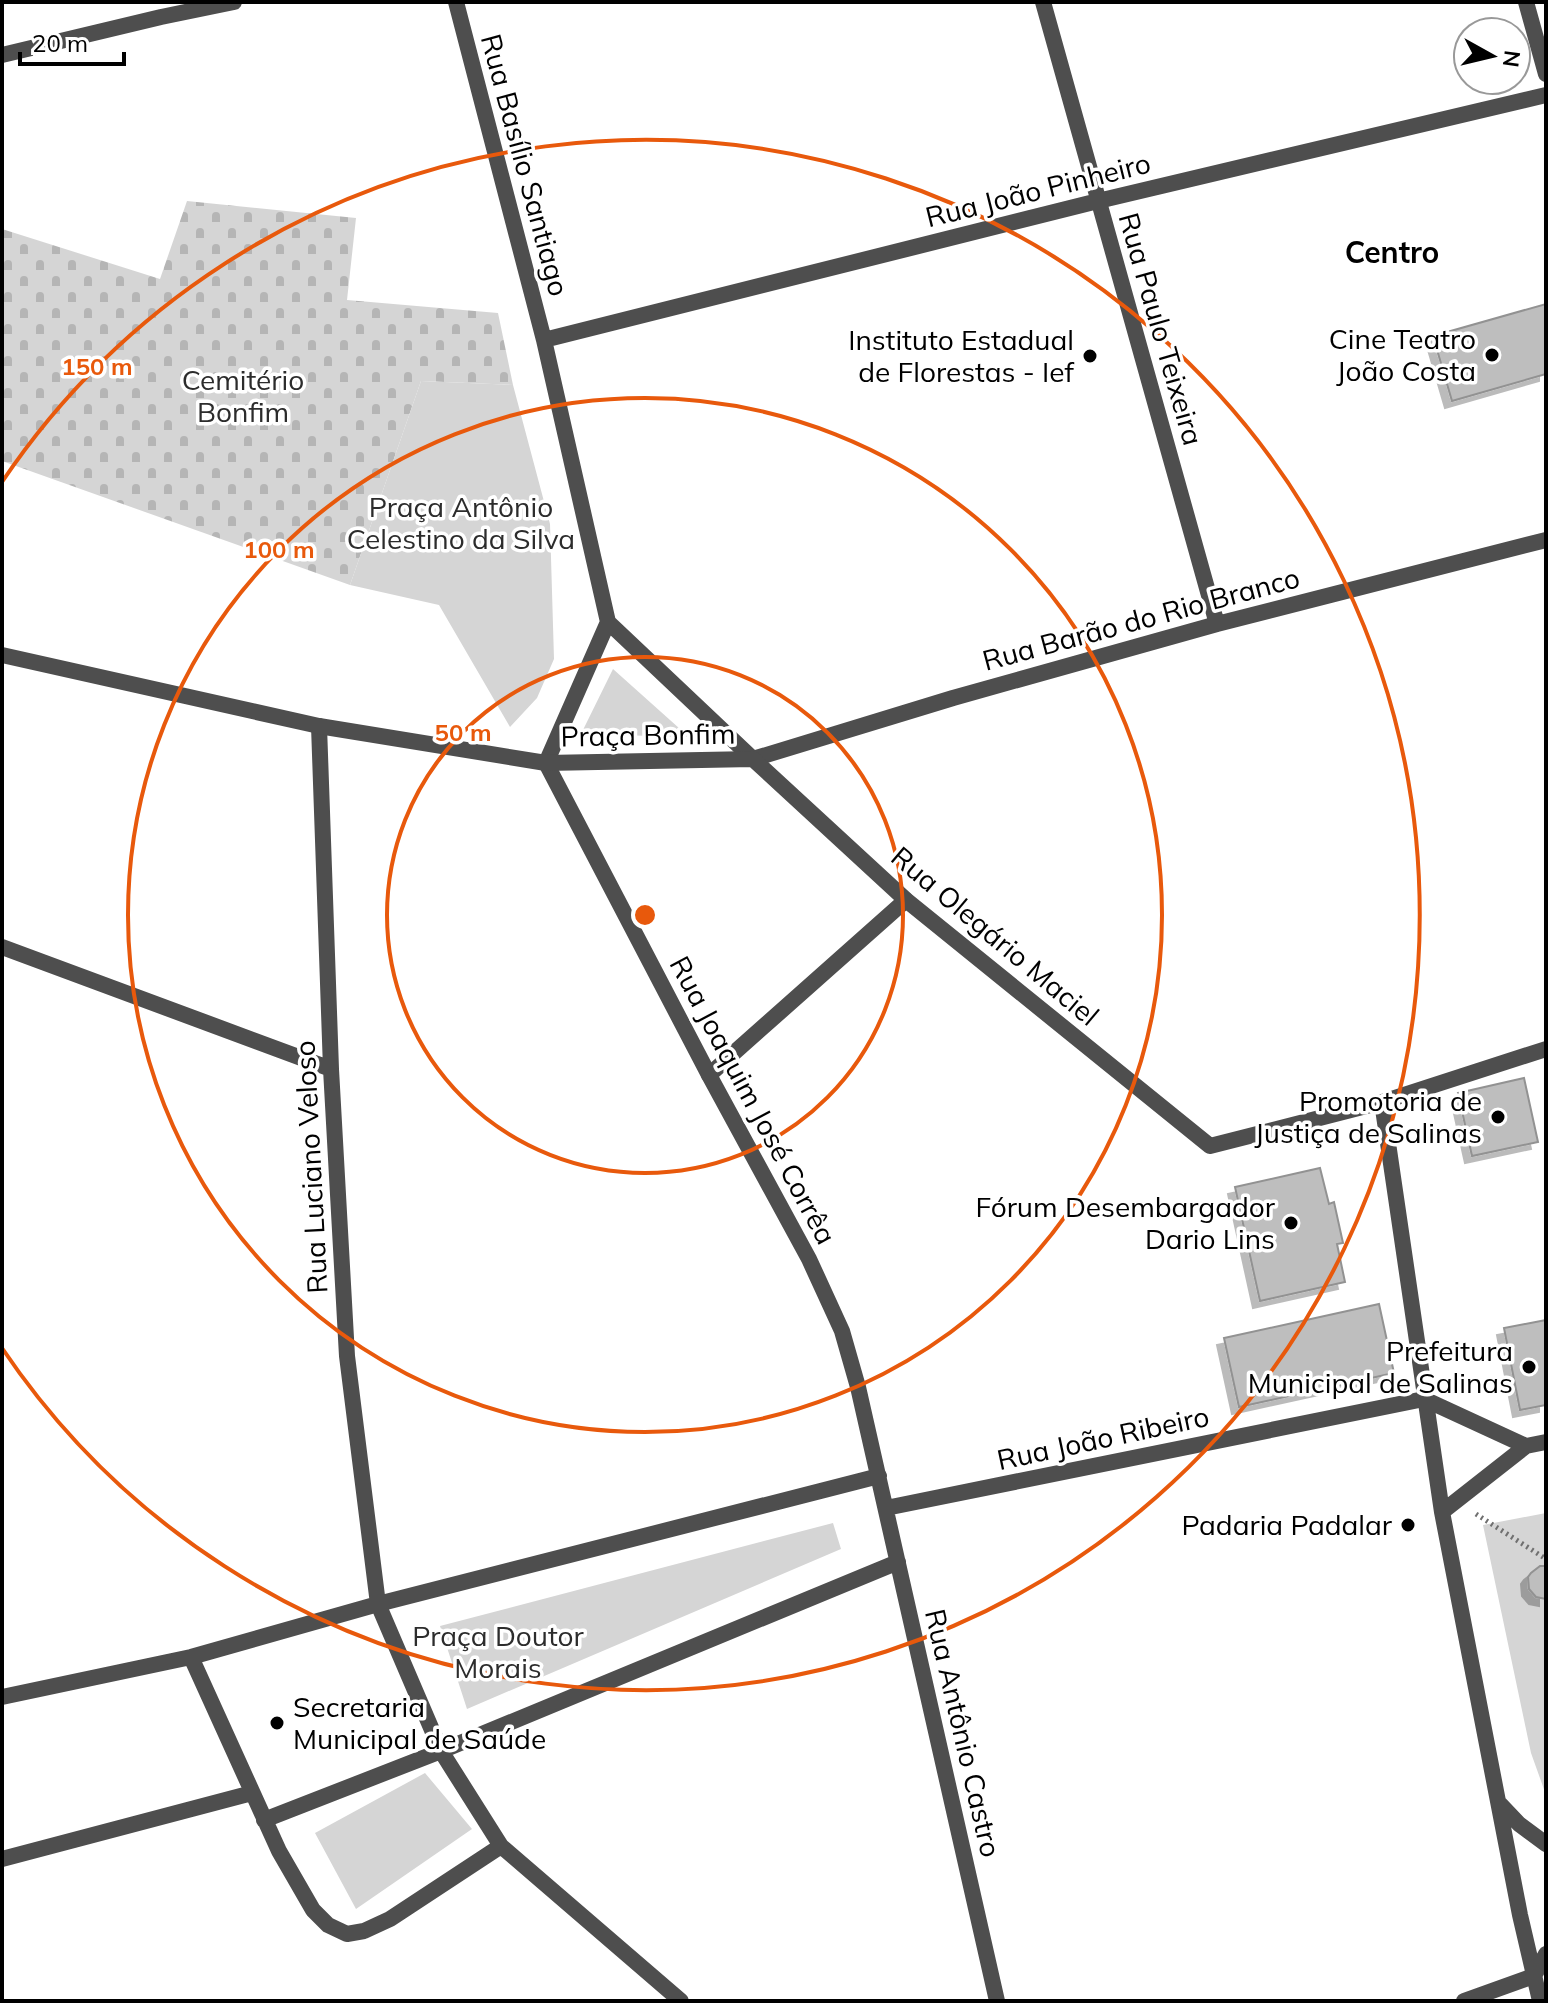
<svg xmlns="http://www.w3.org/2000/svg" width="1548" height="2003" font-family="Mulish,sans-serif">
	<defs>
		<pattern id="cemetery-stones" width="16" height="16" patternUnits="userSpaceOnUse" patternTransform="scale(2)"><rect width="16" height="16" fill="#d5d5d5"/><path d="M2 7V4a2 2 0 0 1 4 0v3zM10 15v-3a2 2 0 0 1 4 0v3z" fill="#b5b5b5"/></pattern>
		<filter id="shadow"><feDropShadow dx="-7" dy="7" stdDeviation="0" flood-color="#0004"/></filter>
	</defs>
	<rect width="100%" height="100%" fill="#fff"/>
	<path fill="url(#cemetery-stones)" d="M187,201L356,218L347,300L498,313L513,385L421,381L350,585L2,461V229L160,279Z"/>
	<path fill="#d5d5d5" d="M421,381L513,385L550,524L554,659L537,698L510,727L439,605L350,585Z
		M613,669L689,737L581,734Z
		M1546,1513V1795L1531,1753L1483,1525Z
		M833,1523L841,1549L467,1709L440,1626Z
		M425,1773L472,1829L356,1909L315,1833Z"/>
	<path fill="#bebebe" stroke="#929292" stroke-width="2" filter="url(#shadow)" d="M1546,304V374L1452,401L1433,336Z
		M1524,1078L1538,1142L1472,1156L1458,1093Z
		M1320,1168L1329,1204L1334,1202L1343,1243L1337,1244L1345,1282L1260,1301L1235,1187Z
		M1379,1304L1394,1373L1239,1407L1224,1338Z
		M1546,1320V1405L1520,1410L1504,1328Z
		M1540,1566H1546V1599L1536,1597L1529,1589L1528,1577L1531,1573Z"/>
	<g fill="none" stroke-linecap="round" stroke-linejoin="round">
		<path stroke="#707070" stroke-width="5" stroke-dasharray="2 4" stroke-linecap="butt" d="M1476,1514L1546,1559"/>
		<path stroke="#4e4e4e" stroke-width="16" d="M709,1075L906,900"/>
		<path stroke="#4e4e4e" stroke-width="16" d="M456,2L544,340L608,622L753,759L953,698L1217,624L1546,540
			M1043,2L1217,624
			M1526,2L1546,74
			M2,55L161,17L234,2
			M544,340L1098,201L1546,95
			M608,622L546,763L709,1075L809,1259L842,1331L858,1387L997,2001
			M319,726L331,1069L347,1356L378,1604L441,1751L501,1846L681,2001
			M2,947L331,1069
			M1382,1102L1546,1049
			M886,1508L1424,1399
			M191,1657L279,1851L313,1910L328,1925L347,1934L364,1931L390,1919L501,1846
			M2,1697L191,1657L378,1604L879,1476
			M264,1820L441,1751L898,1562
			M2,1859L252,1793
			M1464,2001L1534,1976"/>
		<path stroke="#4e4e4e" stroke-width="16" d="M2,655L319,726L546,763L753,759L906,900L1210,1146L1382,1102L1442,1512L1520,1915L1540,2001
			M1424,1399L1526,1446
			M1442,1512L1526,1446L1546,1442
			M1500,1804L1519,1824L1546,1844
			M1534,1976L1546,1954"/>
	</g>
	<g fill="none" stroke="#e8590c" stroke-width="4">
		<circle cx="645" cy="915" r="258"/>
		<circle cx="645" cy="915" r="517"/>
		<path d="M2 482A775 775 0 1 1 2 1348"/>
	</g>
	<g fill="#000" stroke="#fff" stroke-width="3">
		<circle cx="1492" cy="355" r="8"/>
		<circle cx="1090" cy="356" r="8"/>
		<circle cx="1498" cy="1117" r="8"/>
		<circle cx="1291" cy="1223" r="8"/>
		<circle cx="1529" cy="1367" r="8"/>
		<circle cx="1408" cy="1525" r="8"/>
		<circle cx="277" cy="1723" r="8"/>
	</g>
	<g text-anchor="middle" stroke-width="7" stroke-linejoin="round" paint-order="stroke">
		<g font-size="28" fill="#000" stroke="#fff">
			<text transform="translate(525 165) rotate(75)" y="10">Rua Basílio Santiago</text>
			<text transform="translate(1038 190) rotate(-14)" y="10">Rua João Pinheiro</text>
			<text transform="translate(1161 329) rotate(74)" y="10">Rua Paulo Teixeira</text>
			<text transform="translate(1141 619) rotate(-15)" y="10">Rua Barão do Rio Branco</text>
			<text transform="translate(648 735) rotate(-1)" y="10">Praça Bonfim</text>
			<text transform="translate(995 936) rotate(40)" y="10">Rua Olegário Maciel</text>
			<text transform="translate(753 1100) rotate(62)" y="10">Rua Joaquim José Corrêa</text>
			<text transform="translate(311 1167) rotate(-93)" y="10">Rua Luciano Veloso</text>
			<text transform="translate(1103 1438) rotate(-12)" y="10">Rua João Ribeiro</text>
			<text transform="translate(963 1733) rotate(77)" y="10">Rua Antônio Castro</text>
		</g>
		<g font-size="28" fill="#000" stroke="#fff" text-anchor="end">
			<text x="1476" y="349">Cine Teatro<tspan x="1476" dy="32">João Costa</tspan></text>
			<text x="1074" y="350">Instituto Estadual<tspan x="1074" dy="32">de Florestas - Ief</tspan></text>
			<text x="1482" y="1111">Promotoria de<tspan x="1482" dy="32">Justiça de Salinas</tspan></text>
			<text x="1275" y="1217">Fórum Desembargador<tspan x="1275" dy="32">Dario Lins</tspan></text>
			<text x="1513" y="1361">Prefeitura<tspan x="1513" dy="32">Municipal de Salinas</tspan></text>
			<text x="1392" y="1535">Padaria Padalar</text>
			<text x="293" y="1717" text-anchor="start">Secretaria<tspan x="293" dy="32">Municipal de Saúde</tspan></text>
		</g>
		<g font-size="28" fill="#2c2c2c" stroke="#fff">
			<text x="243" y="390">Cemitério<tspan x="243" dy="32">Bonfim</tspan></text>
			<text x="461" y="517">Praça Antônio<tspan x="461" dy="32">Celestino da Silva</tspan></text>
			<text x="498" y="1646">Praça Doutor<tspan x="498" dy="32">Morais</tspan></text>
		</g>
		<g font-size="30" font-weight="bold" fill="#000" stroke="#fff">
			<text x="1392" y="263">Centro</text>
		</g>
	</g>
	<circle cx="645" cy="915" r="12" fill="#e8590c" stroke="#fff" stroke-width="4"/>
	<g font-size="24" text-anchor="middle" font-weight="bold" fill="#e8590c" stroke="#fff" stroke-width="7" stroke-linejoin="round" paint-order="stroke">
		<text x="97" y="375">150 m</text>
		<text x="279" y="558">100 m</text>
		<text x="463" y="741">50 m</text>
	</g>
	<rect width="1548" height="2003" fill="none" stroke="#000000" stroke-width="8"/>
	<g transform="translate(1492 56) rotate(98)"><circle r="38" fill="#ffffff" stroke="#999999" stroke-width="2"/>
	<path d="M0-6L14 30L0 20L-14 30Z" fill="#000000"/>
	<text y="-12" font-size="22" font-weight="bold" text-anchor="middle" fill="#000000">N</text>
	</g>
	<path d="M20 52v12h104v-12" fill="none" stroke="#000000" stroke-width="4"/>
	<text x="32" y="52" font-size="24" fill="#000000" stroke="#ffffff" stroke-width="6" paint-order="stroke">20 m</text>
</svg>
